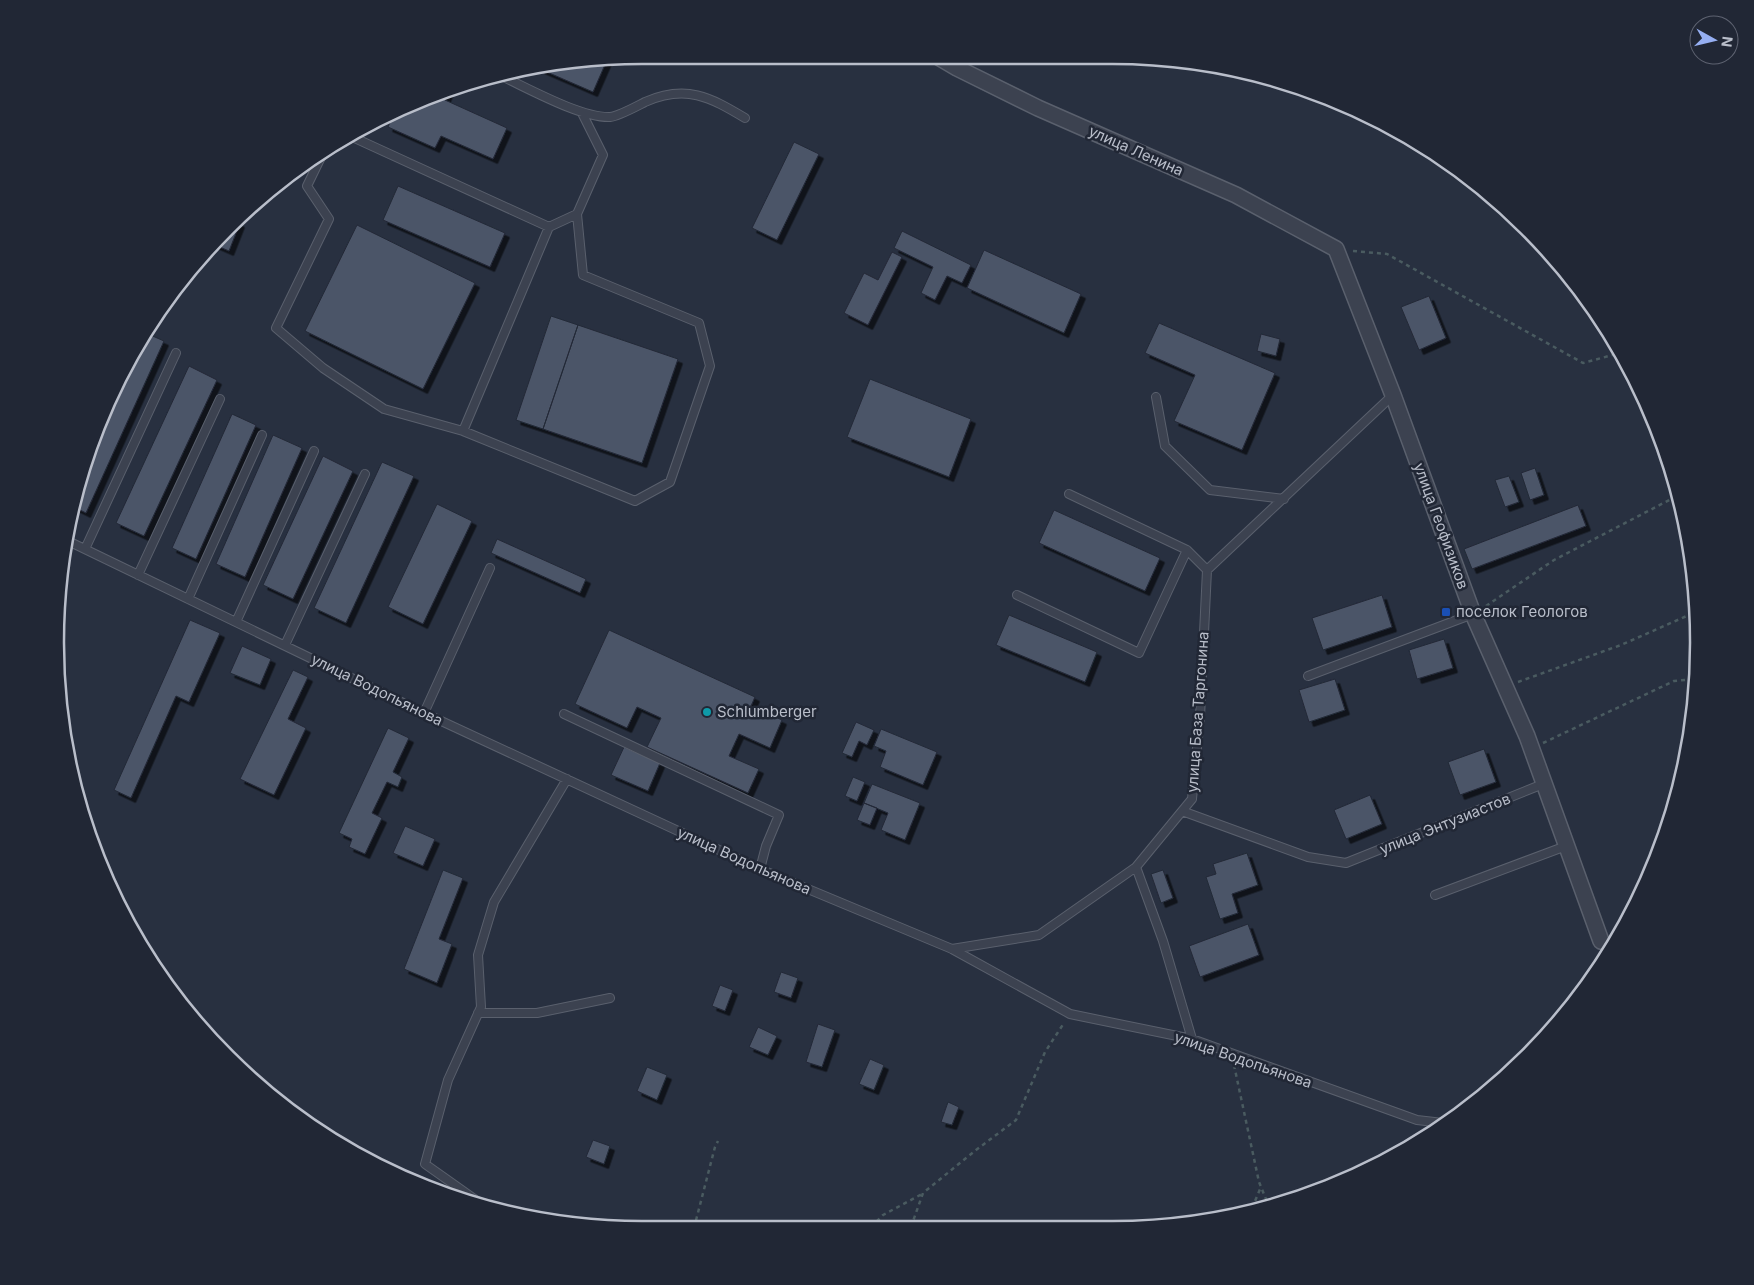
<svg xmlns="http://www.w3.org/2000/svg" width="1754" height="1285" font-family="Inter,sans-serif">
	<defs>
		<filter id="shadow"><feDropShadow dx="4.5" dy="4.5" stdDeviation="0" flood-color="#0009"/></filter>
	</defs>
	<rect width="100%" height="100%" fill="#283040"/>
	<path fill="#4c5467" stroke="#232937" filter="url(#shadow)" d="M607,60L593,92L540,69Z
		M449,90L445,100L507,128L493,159L441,136L435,148L388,127L395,111Z
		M794,142L819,154L777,240L752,228Z
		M398,186L505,233L490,267L383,220Z
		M238,222L240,223L229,251L213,244Z
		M357,225L475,283L423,389L305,331Z
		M902,231L971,265L962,283L947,276L935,300L921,293L933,267L894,248Z
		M984,250L1081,294L1064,333L967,288Z
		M892,252L902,257L868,325L844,313L864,273L878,280Z
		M1429,296L1446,338L1419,350L1401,307Z
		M551,316L578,325L543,429L516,420Z
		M1159,323L1275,373L1242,450L1174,421L1195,375L1145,353Z
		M578,325L678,359L642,463L543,429Z
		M148,334L164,341L86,513L74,507L86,454L115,383Z
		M1261,334L1280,339L1276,356L1257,351Z
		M189,366L217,380L144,536L116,523Z
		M870,379L971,419L949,477L847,437Z
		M232,414L256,425L196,559L172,548Z
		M273,435L302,448L245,577L216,564Z
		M323,456L353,471L293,599L263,585Z
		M382,462L414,476L346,623L314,608Z
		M1535,468L1544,495L1530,500L1521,473Z
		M1509,476L1519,502L1505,507L1495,480Z
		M437,504L472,521L423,624L388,607Z
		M1578,505L1586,526L1472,569L1464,549Z
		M1054,510L1160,558L1145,591L1039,543Z
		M497,539L586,579L580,593L491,553Z
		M1382,595L1392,627L1323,650L1312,618Z
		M1009,615L1097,652L1085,682L996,645Z
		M190,620L220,633L189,702L176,696L131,798L114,790Z
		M609,630L755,697L751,706L782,720L770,748L739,734L729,756L759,769L748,793L647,747L661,718L637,707L627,728L575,704Z
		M1444,639L1453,668L1417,679L1409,650Z
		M242,646L271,659L260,685L230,673Z
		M293,670L308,677L288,719L306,728L274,795L240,779Z
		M1335,679L1345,710L1309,722L1299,690Z
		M856,722L874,730L867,745L859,741L852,757L842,753Z
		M388,728L409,738L393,772L402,777L398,787L387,782L372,813L382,818L365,854L349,847L352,839L339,833Z
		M881,729L937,752L923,785L880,767L886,751L874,746Z
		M624,747L660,763L648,791L611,775Z
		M1484,749L1496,782L1460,795L1448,762Z
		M853,777L865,782L857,801L845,796Z
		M872,784L920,803L905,840L881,830L888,813L864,803Z
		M1370,795L1382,824L1346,839L1334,810Z
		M864,803L877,808L870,825L857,820Z
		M405,826L435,839L423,866L393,853Z
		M1247,853L1258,885L1232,894L1238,913L1220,919L1206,877L1216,874L1213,864Z
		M443,870L463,878L439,939L452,944L437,983L404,969Z
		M1163,870L1173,898L1161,903L1151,874Z
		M1248,924L1259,955L1200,977L1189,946Z
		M781,972L798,978L791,998L774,992Z
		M720,985L733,990L725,1011L712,1006Z
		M818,1024L835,1030L822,1067L806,1062Z
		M758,1027L777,1036L768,1055L749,1047Z
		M870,1059L884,1065L874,1090L859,1084Z
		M647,1067L667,1075L657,1100L637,1091Z
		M948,1102L959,1107L952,1125L941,1122Z
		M593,1140L610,1146L604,1164L586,1157Z"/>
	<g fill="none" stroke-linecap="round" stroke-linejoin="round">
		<defs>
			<path id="service" d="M497,74C526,87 580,118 610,117C619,116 637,106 645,102C686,84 710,97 745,118
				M348,135L549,227
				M325,149L307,186L329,219L276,328L323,368L384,409L463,431L635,501L670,482L710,366L699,323L583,275L577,214
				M1156,397L1165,446L1210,490L1284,499
				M463,431L549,227L577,214L603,155L582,113
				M1069,494L1187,550
				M66,540L424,713L760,869L952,949L1070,1014L1192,1039L1417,1120L1443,1123
				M85,549L176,353
				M1207,570L1393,395
				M138,575L220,399
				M1017,595L1139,653L1187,550L1207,570
				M188,599L262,435
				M236,622L314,451
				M285,645L365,474
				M1308,676L1473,614
				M424,713L490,568
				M564,714L779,815L766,846L760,869
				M1182,811L1308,857L1346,863L1543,784
				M1136,867L1163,941L1192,1039
				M1435,895L1566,846
				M952,949L1039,935L1136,867L1192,799L1200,717L1207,570
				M478,1013H537L610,998
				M490,1210L425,1164L448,1080L481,1007L478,955L494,902L567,779"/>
			<path id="minor" d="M935,55L957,68L1038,108L1236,195L1336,249L1393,395L1473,614L1527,736L1601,941"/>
		</defs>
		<use href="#service" stroke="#5a606d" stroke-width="10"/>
		<use href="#minor" stroke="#5a606d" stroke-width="18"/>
		<path stroke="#4a5b60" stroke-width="2.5" stroke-dasharray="4 4" stroke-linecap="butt" d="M1353,251L1387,254L1583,363L1620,353
			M1486,606L1554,560L1677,496H1680
			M1518,682L1621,645L1698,611
			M1543,743L1674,681L1695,679
			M1234,1065L1259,1182L1268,1204
			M418,1180L421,1174
			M1252,1208L1261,1187
			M871,1227L883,1215L922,1194
			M911,1227L923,1193L976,1150L1016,1120L1045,1052L1064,1023
			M694,1228L715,1147L718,1141"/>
		<use href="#service" stroke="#3c4250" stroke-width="8"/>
		<use href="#minor" stroke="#3c4250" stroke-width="15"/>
	</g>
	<rect fill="#1a4fb4" stroke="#212735" stroke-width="2" x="1441" y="607" width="10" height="10" rx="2.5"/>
	<circle fill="#0f9aa8" stroke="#212735" stroke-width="2" cx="707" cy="712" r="5"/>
	<g text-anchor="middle" stroke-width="5" stroke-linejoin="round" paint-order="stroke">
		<g font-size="15" fill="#b9beca" stroke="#212735">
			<text transform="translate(1136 151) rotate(24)" y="5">улица Ленина</text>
			<text transform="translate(1441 526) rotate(70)" y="5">улица Геофизиков</text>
			<text transform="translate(377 690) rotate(26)" y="5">улица Водопьянова</text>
			<text transform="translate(1198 712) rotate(-86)" y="5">улица База Таргонина</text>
			<text transform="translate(1445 824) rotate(-22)" y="5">улица Энтузиастов</text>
			<text transform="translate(744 861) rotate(24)" y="5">улица Водопьянова</text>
			<text transform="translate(1243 1060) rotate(19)" y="5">улица Водопьянова</text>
		</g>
		<g font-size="15" fill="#b9beca" stroke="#212735" text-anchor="start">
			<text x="1456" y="617">поселок Геологов</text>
			<text x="717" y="717">Schlumberger</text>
		</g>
	</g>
	<path d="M0 0H1754V1285H0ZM642 64H1112A578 578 0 0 1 1690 642V643A578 578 0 0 1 1112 1221H642A578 578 0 0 1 64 643V642A578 578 0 0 1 642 64Z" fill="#212735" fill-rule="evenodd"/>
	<path fill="none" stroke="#b9beca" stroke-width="2.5" d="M642 64H1112A578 578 0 0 1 1690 642V643A578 578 0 0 1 1112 1221H642A578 578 0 0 1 64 643V642A578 578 0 0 1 642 64Z"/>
	<g transform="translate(1714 40) rotate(98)"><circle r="24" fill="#212735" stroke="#5e6371"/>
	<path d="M0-4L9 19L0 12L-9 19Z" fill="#96aff2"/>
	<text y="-8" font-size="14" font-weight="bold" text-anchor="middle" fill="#b9beca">N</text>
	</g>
</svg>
